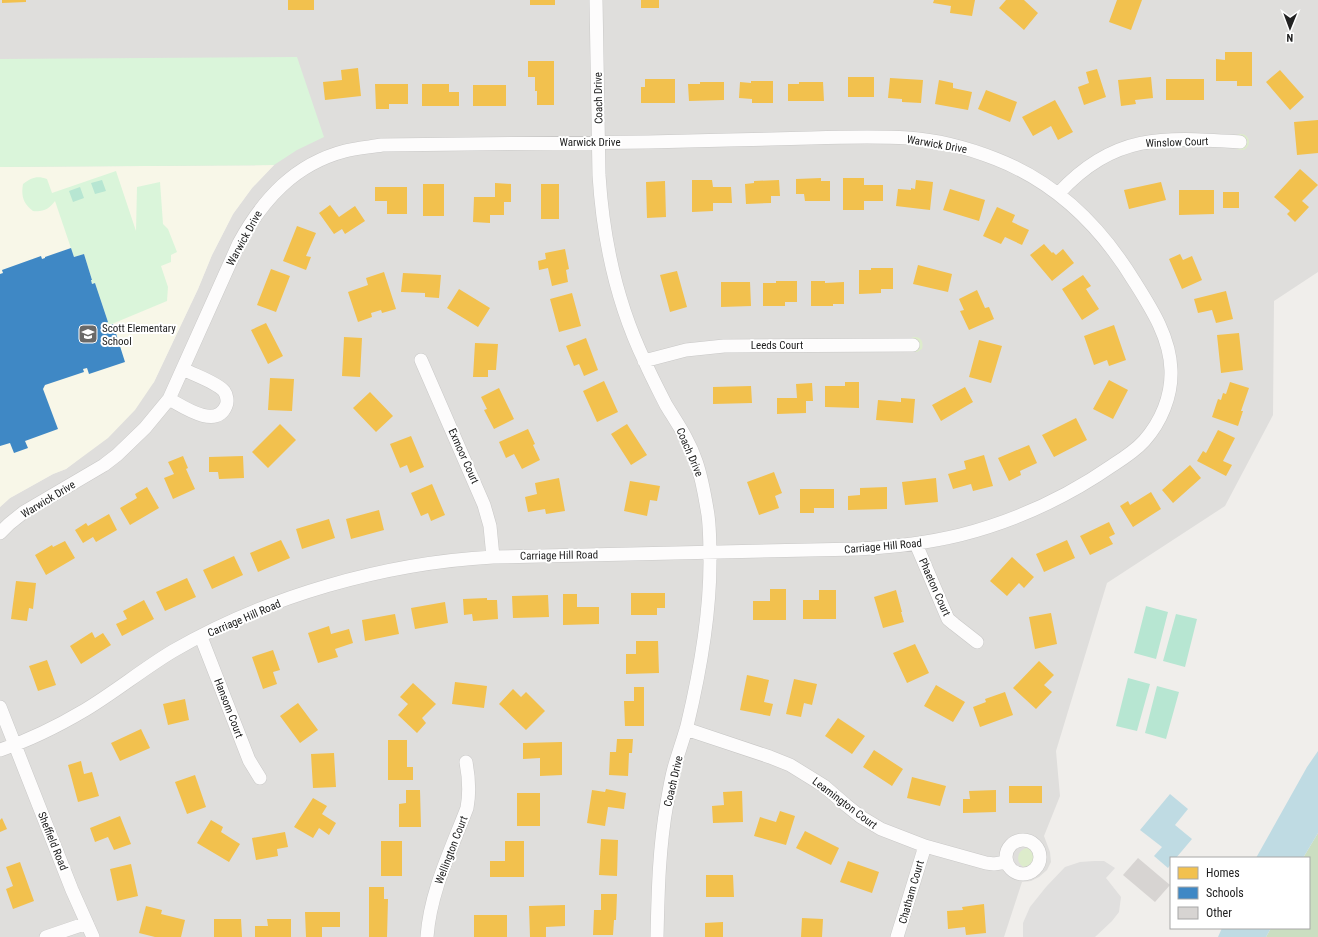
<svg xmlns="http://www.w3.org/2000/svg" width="1318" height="937" font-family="'Roboto Condensed',sans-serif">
	<rect width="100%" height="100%" fill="#f0eeeb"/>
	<path fill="#dfdedc" d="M0,0H1318V272L1274,301L1273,415L1225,506L1107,583L1056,751L1060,796L1044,836L1050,852L1051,862L1047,870L1039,877L1031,881L1022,882L1004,937H0V507L10,498L53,474L66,469L80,458L154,382L198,289L212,255L233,214L252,188L274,165L0,167Z"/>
	<path fill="#f8f7e8" d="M274,165L252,188L233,214L212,255L198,289L154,382L135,410L108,438L66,469L53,474L37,483L10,498L0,507V167Z"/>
	<path fill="#ddeccb" d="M1233 142a8 8 0 1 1 16 0a8 8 0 1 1-16 0Z
		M913,337C921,336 924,342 922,349L917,352L912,351L910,339Z
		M1018 858a10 10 0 1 1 20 0a10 10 0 1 1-20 0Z"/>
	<path fill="#cbdec1" d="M1318,833V937H1266L1271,928H1309V858H1303Z"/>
	<path fill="#daf5da" d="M297,57L324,137L297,150L274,165L0,167V59Z
		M116,171L136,231L137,187L160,182L163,224L168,229L177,252L171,255V262L161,266L168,287L167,301L107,326L106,323L108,322L95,283L92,284L91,280H92L84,254L74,257L55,201C49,209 44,212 33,211C23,203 21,196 23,184C31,178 37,175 47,179L52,193Z"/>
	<path fill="#b7e6d2" d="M102,180L106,191L95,194L91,183Z
		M80,187L84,198L73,202L69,191Z
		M1146,606L1168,612L1156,659L1134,653Z
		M1176,614L1197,619L1185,667L1163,661Z
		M1128,678L1150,684L1137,731L1116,726Z
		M1157,686L1179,692L1166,739L1145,733Z"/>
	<path fill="#e0dfde" d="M1094,861H1104L1115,868L1106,878L1121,897L1119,912L1112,921L1095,937H1023V923L1030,907L1046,887L1065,867L1080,862Z"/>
	<path fill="#bfdbe3" d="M1318,751V833L1303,858H1256L1307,767Z
		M1170,794L1188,809L1175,825L1192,839L1176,858H1171V864L1168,868L1154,856L1162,847L1140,830Z
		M1222,928H1271L1266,937H1218Z"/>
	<path fill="#f2c14e" d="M2,0H26V2L2,3Z
		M288,0H314V10H288Z
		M530,0H555V5H530Z
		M641,0H659V8H641Z
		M934,0H975L972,16L950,13L951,6L933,3Z
		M1006,0H1024L1038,13L1024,30L999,8Z
		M1117,0H1142L1131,30L1109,22Z
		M1225,52H1252V86H1237V81H1216V59L1225,60Z
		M528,61H554V105H537V91H535V77H528Z
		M358,68L361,96L325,100L323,82L342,80L341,70Z
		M1097,69L1106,97L1084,105L1078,87L1089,83L1086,72Z
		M1280,70L1304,97L1290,110L1266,82Z
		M848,77H874V97H848Z
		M1151,77L1153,98L1135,100L1136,104L1121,106L1118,80Z
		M890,78L923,80L921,103L902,102V99L888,98Z
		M645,79H675V103H641V87H645Z
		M1166,79H1204V100H1166Z
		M939,80L953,83V88L972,92L968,110L935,104Z
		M751,81H773V103H752V99L739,98L740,82L751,83Z
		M700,82H724V100L689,101L688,84H700Z
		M799,82H823L824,101H788V84H799Z
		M375,84H408V104H389V109H376Z
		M422,84H449V92H459V106H422Z
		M473,85H506V106H473Z
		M986,90L1017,102L1010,122L978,109Z
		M1055,100L1073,132L1058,140L1051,126L1033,136L1022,117Z
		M1318,120V153L1297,155L1294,122Z
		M1300,169L1318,185L1302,201L1309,207L1295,222L1287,214L1290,211L1274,197Z
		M821,178V181H830V201H805L804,194H796V179Z
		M843,178H864V185H883V201H864V210H843Z
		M692,180H712L713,187H731L732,203H713V211L692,212Z
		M779,180L780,196H771V203L746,204L745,184L754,183V181Z
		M916,180L933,182L930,210L896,206L898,189L911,190V188L915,189Z
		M665,181L666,217L647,218L646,182Z
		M1161,182L1166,200L1129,209L1124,190Z
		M495,183L511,184V202H504V215H490V223L473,222L474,197H495Z
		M423,184H444V216H423Z
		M541,184H559V219H541Z
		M375,187H407V214H387V201H375Z
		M950,189L985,200L979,221L943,210Z
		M1179,190H1214V214L1179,215Z
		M1223,192H1239V208H1223Z
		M330,205L339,217L355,206L365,221L345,234L342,229L334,234L319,213Z
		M997,207L1015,215L1012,222L1029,230L1022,245L1005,237L1001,244L983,236Z
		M297,226L316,233L306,256L311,257L306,270L283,261Z
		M1044,244L1052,253L1053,252L1056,255L1063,249L1074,263L1052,281L1030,255Z
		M565,249L569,269L566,270L568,282L552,286L548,268L539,270L538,261L546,259L545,253Z
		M1180,254L1183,260L1192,256L1202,280L1182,289L1169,259Z
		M918,265L952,274L948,292L913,284Z
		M871,268H893V289H881V293L859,294V270H871Z
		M271,269L290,276L276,312L257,305Z
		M677,271L687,307L670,312L660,275Z
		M384,272L396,309L382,313L381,310L371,313L372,317L358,322L348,292L368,285L366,278Z
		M403,273L441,275L439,298L425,297V293L401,292Z
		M1083,275L1091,286L1086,289L1099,309L1082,320L1062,289Z
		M776,281H797V302H785V306H763V283H776Z
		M811,281H825V283L844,282V304H833V306H811Z
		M721,282H750L751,306L721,307Z
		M459,289L490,308L478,327L447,308Z
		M977,290L985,308L989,307L994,319L969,330L960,311L964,310L959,299Z
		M1226,291L1233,319L1216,323L1212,310L1198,313L1194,299Z
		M572,293L581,326L559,332L550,299Z
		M266,323L283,356L268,364L251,330Z
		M1114,325L1126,360L1109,366L1107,360L1094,365L1084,336Z
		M1239,333L1243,370L1221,373L1217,335Z
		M344,337L362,338L360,377L342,376Z
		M586,338L598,370L584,376L579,364L574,366L566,346Z
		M979,340L1002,346L991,383L969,377Z
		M475,343L498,344L496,370H488V377H473Z
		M270,378L294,379L292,411L268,410Z
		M1109,380L1128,390L1113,419L1093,409Z
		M604,381L618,412L597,422L583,391Z
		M845,382H859V408L825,407V386H845Z
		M1230,382L1249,388L1241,411H1243L1238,426L1212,417L1218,399L1221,400L1223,393L1226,394Z
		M812,383L813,401H806V413L777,414V398H797L796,384Z
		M751,386L752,403L713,404V387Z
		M965,387L973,402L941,421L932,405Z
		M499,388L514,419L494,429L484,410L487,409L481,397Z
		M370,392L393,416L376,432L353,408Z
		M901,398L915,399L913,423L876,420L878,400L901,402Z
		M1076,418L1087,440L1054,457L1042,435Z
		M280,424L296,440L268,468L252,452Z
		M627,424L647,455L631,465L611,434Z
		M528,429L535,444L533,445L540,460L522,469L514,454L506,458L499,442Z
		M1218,430L1235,438L1223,461L1232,465L1226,476L1197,461L1203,451L1206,453Z
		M411,436L424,467L410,473L407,465L400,468L390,444Z
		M1029,445L1037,463L1020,471L1021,475L1009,481L998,458Z
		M984,455L993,486L973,491L971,484L953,489L948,474L966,469L964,461Z
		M183,456L188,468L186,469L195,489L173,499L164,478L174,474L168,462Z
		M243,456L244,478L219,479L218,472H209V457Z
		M1190,465L1201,478L1173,503L1162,490Z
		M774,472L782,493L775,496L779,508L759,515L747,482Z
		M559,478L565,511L546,514L545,509L528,512L525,497L537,494L535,483Z
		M936,478L938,502L905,505L902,482Z
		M630,481L660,486L657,501L650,500L647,516L624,511Z
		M432,484L445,515L431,521L428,513L421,516L411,493Z
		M147,487L159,508L130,525L120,508L137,498L135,494Z
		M887,487V509L848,510V496L860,495V488Z
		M800,489H834V508H814V513H800Z
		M1151,492L1161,509L1133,527L1120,506L1128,501L1130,505Z
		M379,510L384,530L351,539L346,519Z
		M109,514L117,530L96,542L93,537L83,543L75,530L86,523L88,526Z
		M329,519L335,538L302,549L296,529Z
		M1109,522L1115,534L1109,537L1113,544L1090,555L1080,536Z
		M281,540L290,558L258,572L250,553Z
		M1067,540L1075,558L1044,572L1036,554Z
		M65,541L75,558L46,575L35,555L52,545L53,547Z
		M234,556L243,575L212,589L203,570Z
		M1012,557L1034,577L1024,588L1019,583L1007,596L990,581Z
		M187,578L196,597L165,611L156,592Z
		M16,581L36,583L33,609L29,608L27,621L11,619Z
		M770,589H786V620H753V601H770Z
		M819,590H836V619H803V600H819Z
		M896,590L902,612H901L904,622L883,628L874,597Z
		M631,593H665V608H657V615H631Z
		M563,594H577V607H599V624L563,625Z
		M548,595L549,617L513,618L512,596Z
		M487,598V600H497L498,619L473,621L472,614L464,615L463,599Z
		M144,600L154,619L122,636L116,624L127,619L123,611Z
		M445,602L448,623L415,629L411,608Z
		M1051,613L1057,644L1035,649L1029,617Z
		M395,614L399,634L365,641L362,620Z
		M329,626L331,634L349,629L353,643L335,649L338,657L318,663L308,633Z
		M92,632L95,638L103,633L111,645L81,664L70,646Z
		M636,641H658L659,673L626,674V654H636Z
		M915,644L929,673L907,683L893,653Z
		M273,650L280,670L273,672L277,684L263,689L252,657Z
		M47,660L56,685L38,691L29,666Z
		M1039,661L1054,675L1044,685L1052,692L1036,709L1013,688Z
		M747,675L769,680L764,702L773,704L770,716L740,710Z
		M794,679L817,684L812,705L804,703L801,717L786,714Z
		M455,682L487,686L484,708L452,704Z
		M413,683L436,704L422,718L426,723L417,733L398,715L408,704L400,697Z
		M936,685L965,702L953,722L924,706Z
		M634,687H644V726H625L624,701H634Z
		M513,689L521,697L526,692L545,711L526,730L499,704Z
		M1005,692L1013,715L980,727L973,707L986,702L985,699Z
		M185,699L189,720L168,725L163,704Z
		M298,703L318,730L300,743L280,716Z
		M838,718L865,736L852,754L825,736Z
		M141,729L150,748L120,761L111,743Z
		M617,739H633L632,753H629L628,776L609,775L610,752H616Z
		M388,740H407V767H413V780H388Z
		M562,742V775L540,776V758L523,759V743Z
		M874,750L903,769L892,786L863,767Z
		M334,753L336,787L313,788L311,754Z
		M81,761L84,774L92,772L99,796L78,802L68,765Z
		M195,775L206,807L187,814L175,782Z
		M912,777L946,786L940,806L907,798Z
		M1009,786H1042V803H1009Z
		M606,789L626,793L624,809L608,807L605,826L587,823L592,790L605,792Z
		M406,790H420L421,827H399V804L406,803Z
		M996,790V812L963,813V799H970L969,791Z
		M742,791L743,822L713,823L712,806L724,805L723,792Z
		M517,793H540V826H517Z
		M313,798L327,806L322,814L336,823L329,835L319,828L313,838L294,827Z
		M780,811L795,816L786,845L754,836L760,817L776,822Z
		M120,816L131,844L114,850L108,837L95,842L90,828Z
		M2,818L7,829L0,832V820Z
		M211,820L223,827L221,832L240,844L229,862L197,843Z
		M805,831L839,848L831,865L796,848Z
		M285,832L288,847L277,849L278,856L256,860L252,838Z
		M601,839L618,840L617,876L599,875Z
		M381,841H402V876H381Z
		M505,841H524V877H490V861H505Z
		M848,861L879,872L872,893L840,882Z
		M20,862L34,901L13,909L6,889L13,886L6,867Z
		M131,864L138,896L117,901L110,869Z
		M706,875H733L734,897H706Z
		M369,887H384V899H388L387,937H369Z
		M601,894H617L616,920H614L613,935H593L594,910H601Z
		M984,904L986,933L966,935L965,927L948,929L947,911L963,910L962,907Z
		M565,905V926L546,927V937H530L529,906Z
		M146,906L162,910L161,914L185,920L181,937H155L139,933Z
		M305,912H340V927H322V937H306Z
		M474,915H507V937H474Z
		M802,918L823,919L822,937H801Z
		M214,919H241L242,937H214Z
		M267,919H291V937H255V926H268Z
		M723,922V937H705V923Z"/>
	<path fill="#3f88c5" d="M71,248L74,257L84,254L92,280H91L92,284L95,283L108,322L106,323L107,326L113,324L125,362L89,374L87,368L83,369L84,372L45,385L43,389L58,429L25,441L28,448L14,453L10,443L0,446V274L3,273L2,270L41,256L42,259L45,258V257Z"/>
	<path fill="#d7d4d2" d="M1138,858L1170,885L1155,902L1123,875Z"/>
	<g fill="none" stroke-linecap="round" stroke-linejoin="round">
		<defs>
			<path id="street" d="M596,0L599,175C603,239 617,304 645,362C651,376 659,391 666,405C677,423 689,440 696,461C702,478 705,496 708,515C710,530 710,546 710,562C710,618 700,672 687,726C683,740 678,754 674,768C671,779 669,791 667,803C659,847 658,892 657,937
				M1058,194C1114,133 1164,137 1240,142
				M421,360L484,505L490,526L493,557
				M644,361L686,350L724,346L913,345
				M169,399C182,406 216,430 226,406C228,402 227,395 224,391C216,382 194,375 183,369
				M0,533L9,524L24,512L104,465L117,455L145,428L169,399L239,243C263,199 295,164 345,151C357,148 370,147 382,145C471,144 560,143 648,142C702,141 756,139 810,138C843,137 875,136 908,138C938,140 968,148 996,159C1055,182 1101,227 1134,281C1151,308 1170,337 1171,370C1172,396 1161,422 1144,441C1135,451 1124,458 1113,465C1067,497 1015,521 960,535C927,543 893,547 858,549L493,557C384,563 268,596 173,651C143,669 115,692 85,710C58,726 30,740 0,750
				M916,544L948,619L954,624L977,642
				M201,637L249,760L260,778
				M0,707L72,890L93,937
				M686,729L770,757L790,765L824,786L846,805L861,817L881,829L925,846L986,863L994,864L1007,862
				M1006 857a17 17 0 1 1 34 0a17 17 0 1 1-34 0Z
				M46,937L87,923
				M427,937C430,892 451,850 467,808C470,792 469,778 466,762
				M897,937L925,846"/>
		</defs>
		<use href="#street" stroke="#c9c8c7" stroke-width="14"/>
		<use href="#street" stroke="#fdfcfc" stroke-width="13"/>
	</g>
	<defs>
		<symbol id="school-square" viewBox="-11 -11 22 22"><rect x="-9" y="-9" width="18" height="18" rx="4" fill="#6a6968" stroke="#fff"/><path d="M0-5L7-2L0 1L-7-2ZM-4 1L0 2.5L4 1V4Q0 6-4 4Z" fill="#fff"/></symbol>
	</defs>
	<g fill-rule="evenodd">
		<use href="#school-square" x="77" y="323" width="22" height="22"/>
	</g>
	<g text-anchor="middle" stroke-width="4" stroke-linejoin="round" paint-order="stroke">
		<g font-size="11" fill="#222" stroke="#fff">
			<text transform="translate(598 98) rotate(-91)" y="4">Coach Drive</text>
			<text x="590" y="146">Warwick Drive</text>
			<text transform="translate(1177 142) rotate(-2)" y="4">Winslow Court</text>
			<text transform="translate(937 144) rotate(10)" y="4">Warwick Drive</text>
			<text transform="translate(244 238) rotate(-61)" y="4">Warwick Drive</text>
			<text x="777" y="349">Leeds Court</text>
			<text transform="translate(690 452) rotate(67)" y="4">Coach Drive</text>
			<text transform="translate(464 456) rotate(66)" y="4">Exmoor Court</text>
			<text transform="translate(48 499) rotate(-31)" y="4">Warwick Drive</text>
			<text transform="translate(883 546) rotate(-5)" y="4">Carriage Hill Road</text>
			<text transform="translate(559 555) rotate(-1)" y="4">Carriage Hill Road</text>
			<text transform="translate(935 587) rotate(66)" y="4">Phaeton Court</text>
			<text transform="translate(244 618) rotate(-23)" y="4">Carriage Hill Road</text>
			<text transform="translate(229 708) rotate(69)" y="4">Hansom Court</text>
			<text transform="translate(673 781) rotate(-77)" y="4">Coach Drive</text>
			<text transform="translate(845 803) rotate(37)" y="4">Leamington Court</text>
			<text transform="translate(53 841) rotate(68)" y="4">Sheffield Road</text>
			<text transform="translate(451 850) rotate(-69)" y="4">Wellington Court</text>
			<text transform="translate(911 892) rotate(-74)" y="4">Chatham Court</text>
		</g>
		<g font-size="11" fill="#222" stroke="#fff" text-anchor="start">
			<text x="102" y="332">Scott Elementary<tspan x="102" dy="13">School</tspan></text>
		</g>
	</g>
	<rect x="1170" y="857" width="140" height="72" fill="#ffffff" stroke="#a7a7a7"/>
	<rect x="1178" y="867" width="20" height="12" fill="#f2c14e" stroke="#a7a7a7"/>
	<text x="1206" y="877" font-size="12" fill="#222222">Homes</text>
	<rect x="1178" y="887" width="20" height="12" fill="#3f88c5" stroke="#a7a7a7"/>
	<text x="1206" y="897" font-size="12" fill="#222222">Schools</text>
	<rect x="1178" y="907" width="20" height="12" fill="#d7d4d2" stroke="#a7a7a7"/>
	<text x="1206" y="917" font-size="12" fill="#222222">Other</text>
	<g transform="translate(1290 28) rotate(181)" stroke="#ffffff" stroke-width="3" paint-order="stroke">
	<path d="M0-3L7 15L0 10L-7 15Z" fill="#222222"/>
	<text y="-6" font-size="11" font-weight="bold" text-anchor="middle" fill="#222222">N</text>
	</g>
</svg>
